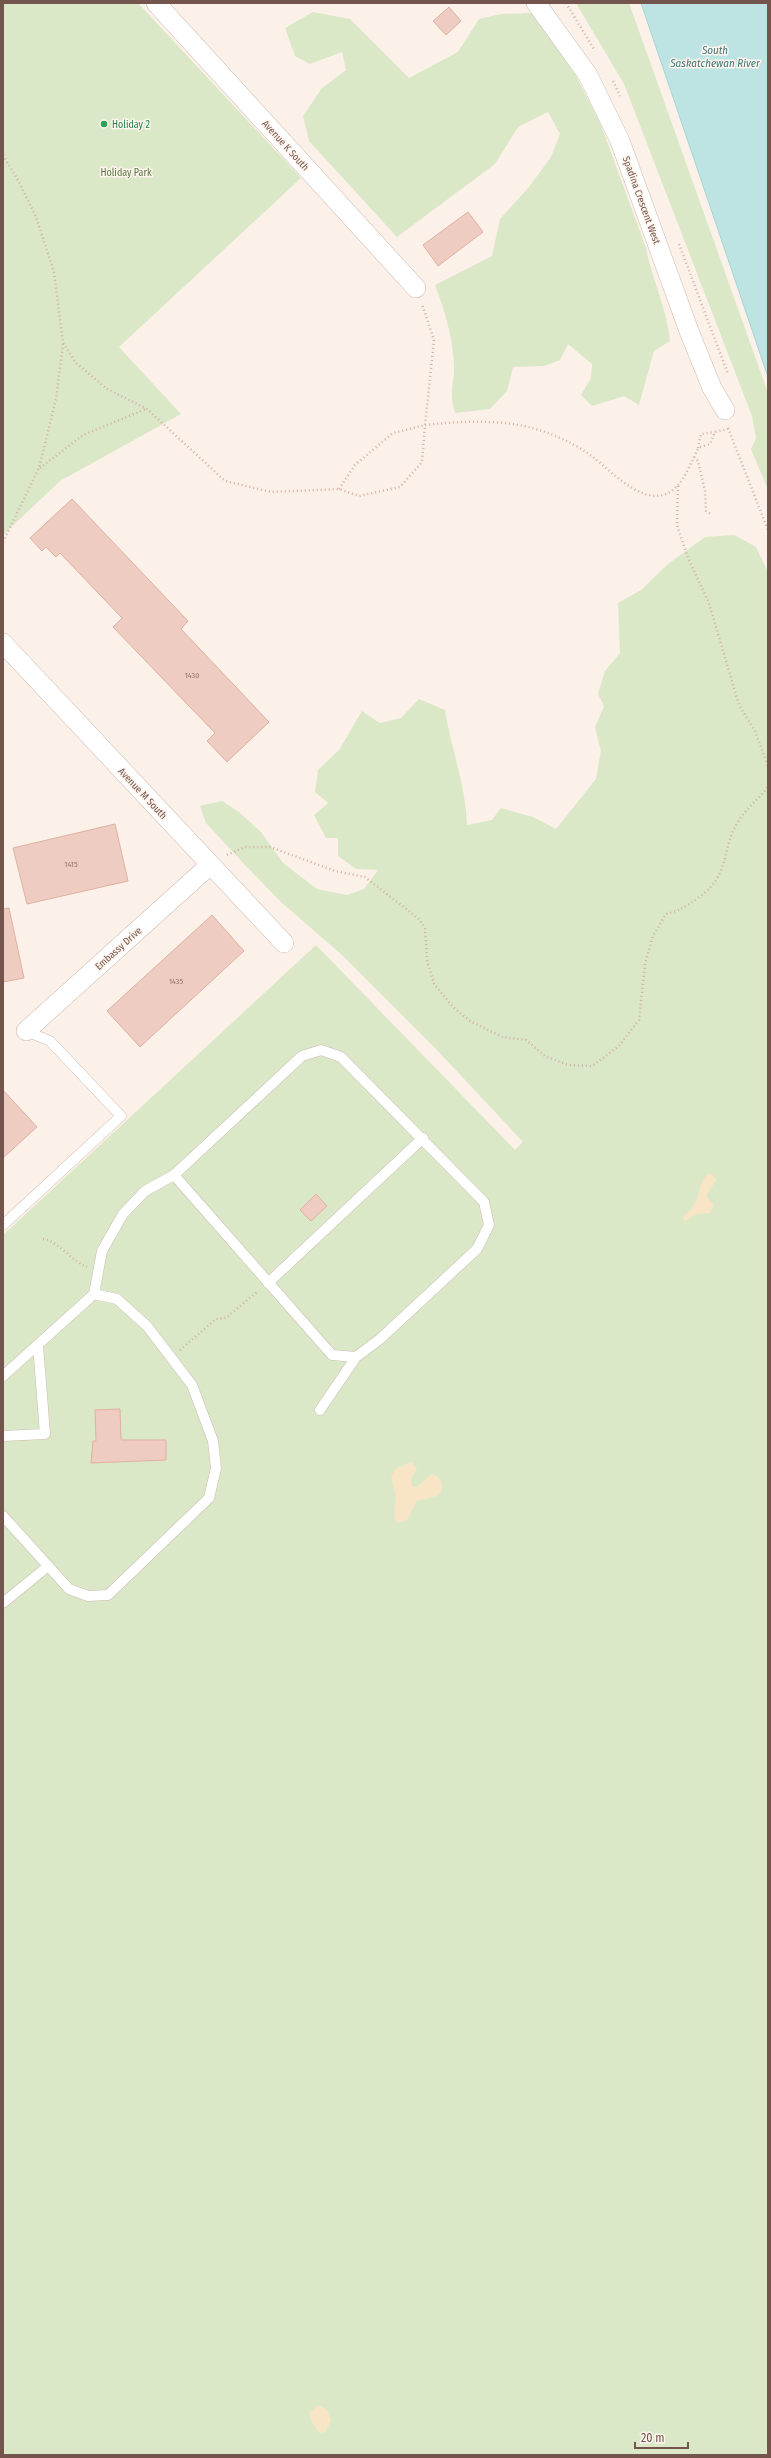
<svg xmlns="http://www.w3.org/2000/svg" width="771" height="2458" font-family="'Fira Sans Condensed',sans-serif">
	<rect width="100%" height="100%" fill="#fbf1e8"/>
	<path fill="#dae8c7" d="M3,3H138L301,178L119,347L181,414L60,481L3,535Z
		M576,3H629L768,393V490L751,449L756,438L752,416L624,84Z
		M313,12L350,19L409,78L458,52L479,19L501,14L534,13L577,78L601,125L646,248C652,280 667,308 670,341L654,351L639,405L624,396L592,406L581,395L591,378L592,364L568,344L560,360L544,366L513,367L507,391L490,409L455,413C448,390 455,385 454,364C452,334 445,312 435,285L492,256L500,219L529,187L551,157L560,134L548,112L518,127L495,164L397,237L309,141L303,116L322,88L346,70L342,52L310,64L295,56L285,28Z
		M734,535L756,547L768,572V2455H3V1235L316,945L515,1150L523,1142L436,1049L342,955L281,902L246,866L206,823L200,806L222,801L239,812L261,832L283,863L317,889L347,895L364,889L378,870L356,869L338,856V838H326L314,815L328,803L315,792L318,770L339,750L362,711L380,723L401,718L419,699L445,710C451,749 466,786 467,825L492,820L501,808L533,817L556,829L596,779L601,751L595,727L604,706L598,694L605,671L620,653L618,603L641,590L668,564L705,537Z"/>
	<path fill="#f8e5c5" d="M708,1174H712L716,1180L706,1196L714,1205L710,1213L696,1214L688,1220H683C684,1213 691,1211 694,1205C701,1195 698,1182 708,1174Z
		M412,1462L417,1470L411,1478L412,1486L417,1487L431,1474C436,1475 440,1477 441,1482C448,1498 426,1498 417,1501L408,1519L399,1523L395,1520L394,1512L396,1498L391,1476L397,1468Z
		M318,2405L327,2410L331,2421L325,2432L320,2433L313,2424L309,2413Z"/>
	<path fill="#bde4e3" stroke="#a4d5d5" d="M641,3H768V377Z"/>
	<path fill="#efccc1" stroke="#e0b0a3" d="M449,7L461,21L446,35L433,21Z
		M468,212L483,232L438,266L423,245Z
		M72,499L188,621L181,629L269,722L227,762L207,741L215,733L113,627L122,618L60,553L56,557L46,547L42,551L30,538Z
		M115,824L128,881L27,904L13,848Z
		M9,908L24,978L3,982V909Z
		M212,915L244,951L140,1047L107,1011Z
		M3,1090L37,1127L3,1158Z
		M316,1194L327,1206L311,1221L300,1210Z
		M120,1409L121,1440H166V1460L91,1463L93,1441H96L95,1410Z"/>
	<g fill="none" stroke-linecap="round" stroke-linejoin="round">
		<defs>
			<path id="lane" d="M174,1175L332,1355L356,1357
				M3,1225L121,1116L50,1041L26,1031
				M268,1283L423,1138
				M3,1376L94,1294L102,1251L123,1214L145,1191L174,1175L302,1056L321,1050L341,1057L484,1202L489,1225L477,1249L380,1339L356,1357L320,1410
				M3,1436L45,1434L38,1345
				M3,1516L69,1589L88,1596L108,1595L209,1498L216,1468L213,1441L192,1385L147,1326L117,1299L94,1294
				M3,1603L47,1567"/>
			<path id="street" d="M156,3L416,288
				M536,3L588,75L620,141L689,331L712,388L725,410
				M3,643L284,943
				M26,1031L210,865"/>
		</defs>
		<use href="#lane" stroke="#ceb9b1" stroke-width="11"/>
		<use href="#street" stroke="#ceb9b1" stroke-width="20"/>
		<path stroke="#d4afa4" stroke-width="2.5" stroke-dasharray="1 3" stroke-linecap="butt" d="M566,3L595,51
			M613,81L620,96
			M3,155L20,184L36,217L54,272L63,343L76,363L107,389L147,409L225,481L271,492L339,489L359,496L400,487L422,462L425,425C485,419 530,418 583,450C605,463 637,505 666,494C680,488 687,472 693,459C695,456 696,451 699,448C702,446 707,445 710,444L715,432L728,429
			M679,244L728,374
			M728,428L768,530
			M698,448L701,434L715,432
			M694,457L698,461L705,491L706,511L712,515
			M40,468L83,435L146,409
			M678,486L677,525L688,558L709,603L739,705L755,731L768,766
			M339,489L355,465L393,433L425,425L434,340L422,304
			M3,542L39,468L56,399L63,344
			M227,855L245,847H270L335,871L365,877L419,919L425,928L427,960L434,984L453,1007L470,1021L502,1037L526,1040L545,1056L568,1065L592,1066L618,1047L639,1020L645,964L653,936L666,914C679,911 687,906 698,898C733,873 719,849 740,819C747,807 760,798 768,787
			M43,1239C60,1242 70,1260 87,1267
			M180,1350L216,1319L226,1318L258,1291"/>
		<use href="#lane" stroke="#fff" stroke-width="10"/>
		<use href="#street" stroke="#fff" stroke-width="19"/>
	</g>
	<circle fill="#2e9e5b" stroke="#fef5ee" stroke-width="1.5" cx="104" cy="124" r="4"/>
	<g text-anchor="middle" stroke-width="3" stroke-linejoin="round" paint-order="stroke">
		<g font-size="8" fill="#93736a">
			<text x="192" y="678">1430</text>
			<text x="71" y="867">1415</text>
			<text x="176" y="984">1435</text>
		</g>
		<g font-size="10" fill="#27864d" stroke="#fef5ee" text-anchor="start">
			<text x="112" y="128">Holiday 2</text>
		</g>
		<g font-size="10" fill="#74554d" stroke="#fef5ee">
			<text transform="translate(286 145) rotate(48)" y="4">Avenue K South</text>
			<text transform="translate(642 200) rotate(70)" y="4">Spadina Crescent West</text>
			<text transform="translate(143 793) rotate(47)" y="4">Avenue M South</text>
			<text transform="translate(118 948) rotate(-42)" y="4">Embassy Drive</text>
		</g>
		<g font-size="10" fill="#5e7846" stroke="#fef5ee">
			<text x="126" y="176">Holiday Park</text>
		</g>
		<g font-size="11" font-style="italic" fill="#427878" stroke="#fef5ee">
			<text x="715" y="54">South<tspan x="715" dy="13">Saskatchewan River</tspan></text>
		</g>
	</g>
	<rect width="771" height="2458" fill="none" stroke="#74554d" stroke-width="8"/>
	<path d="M635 2442v6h53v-6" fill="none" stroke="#74554d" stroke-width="2"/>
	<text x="641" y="2442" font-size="12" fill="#74554d" stroke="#fef5ee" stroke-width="3" paint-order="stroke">20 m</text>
</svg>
